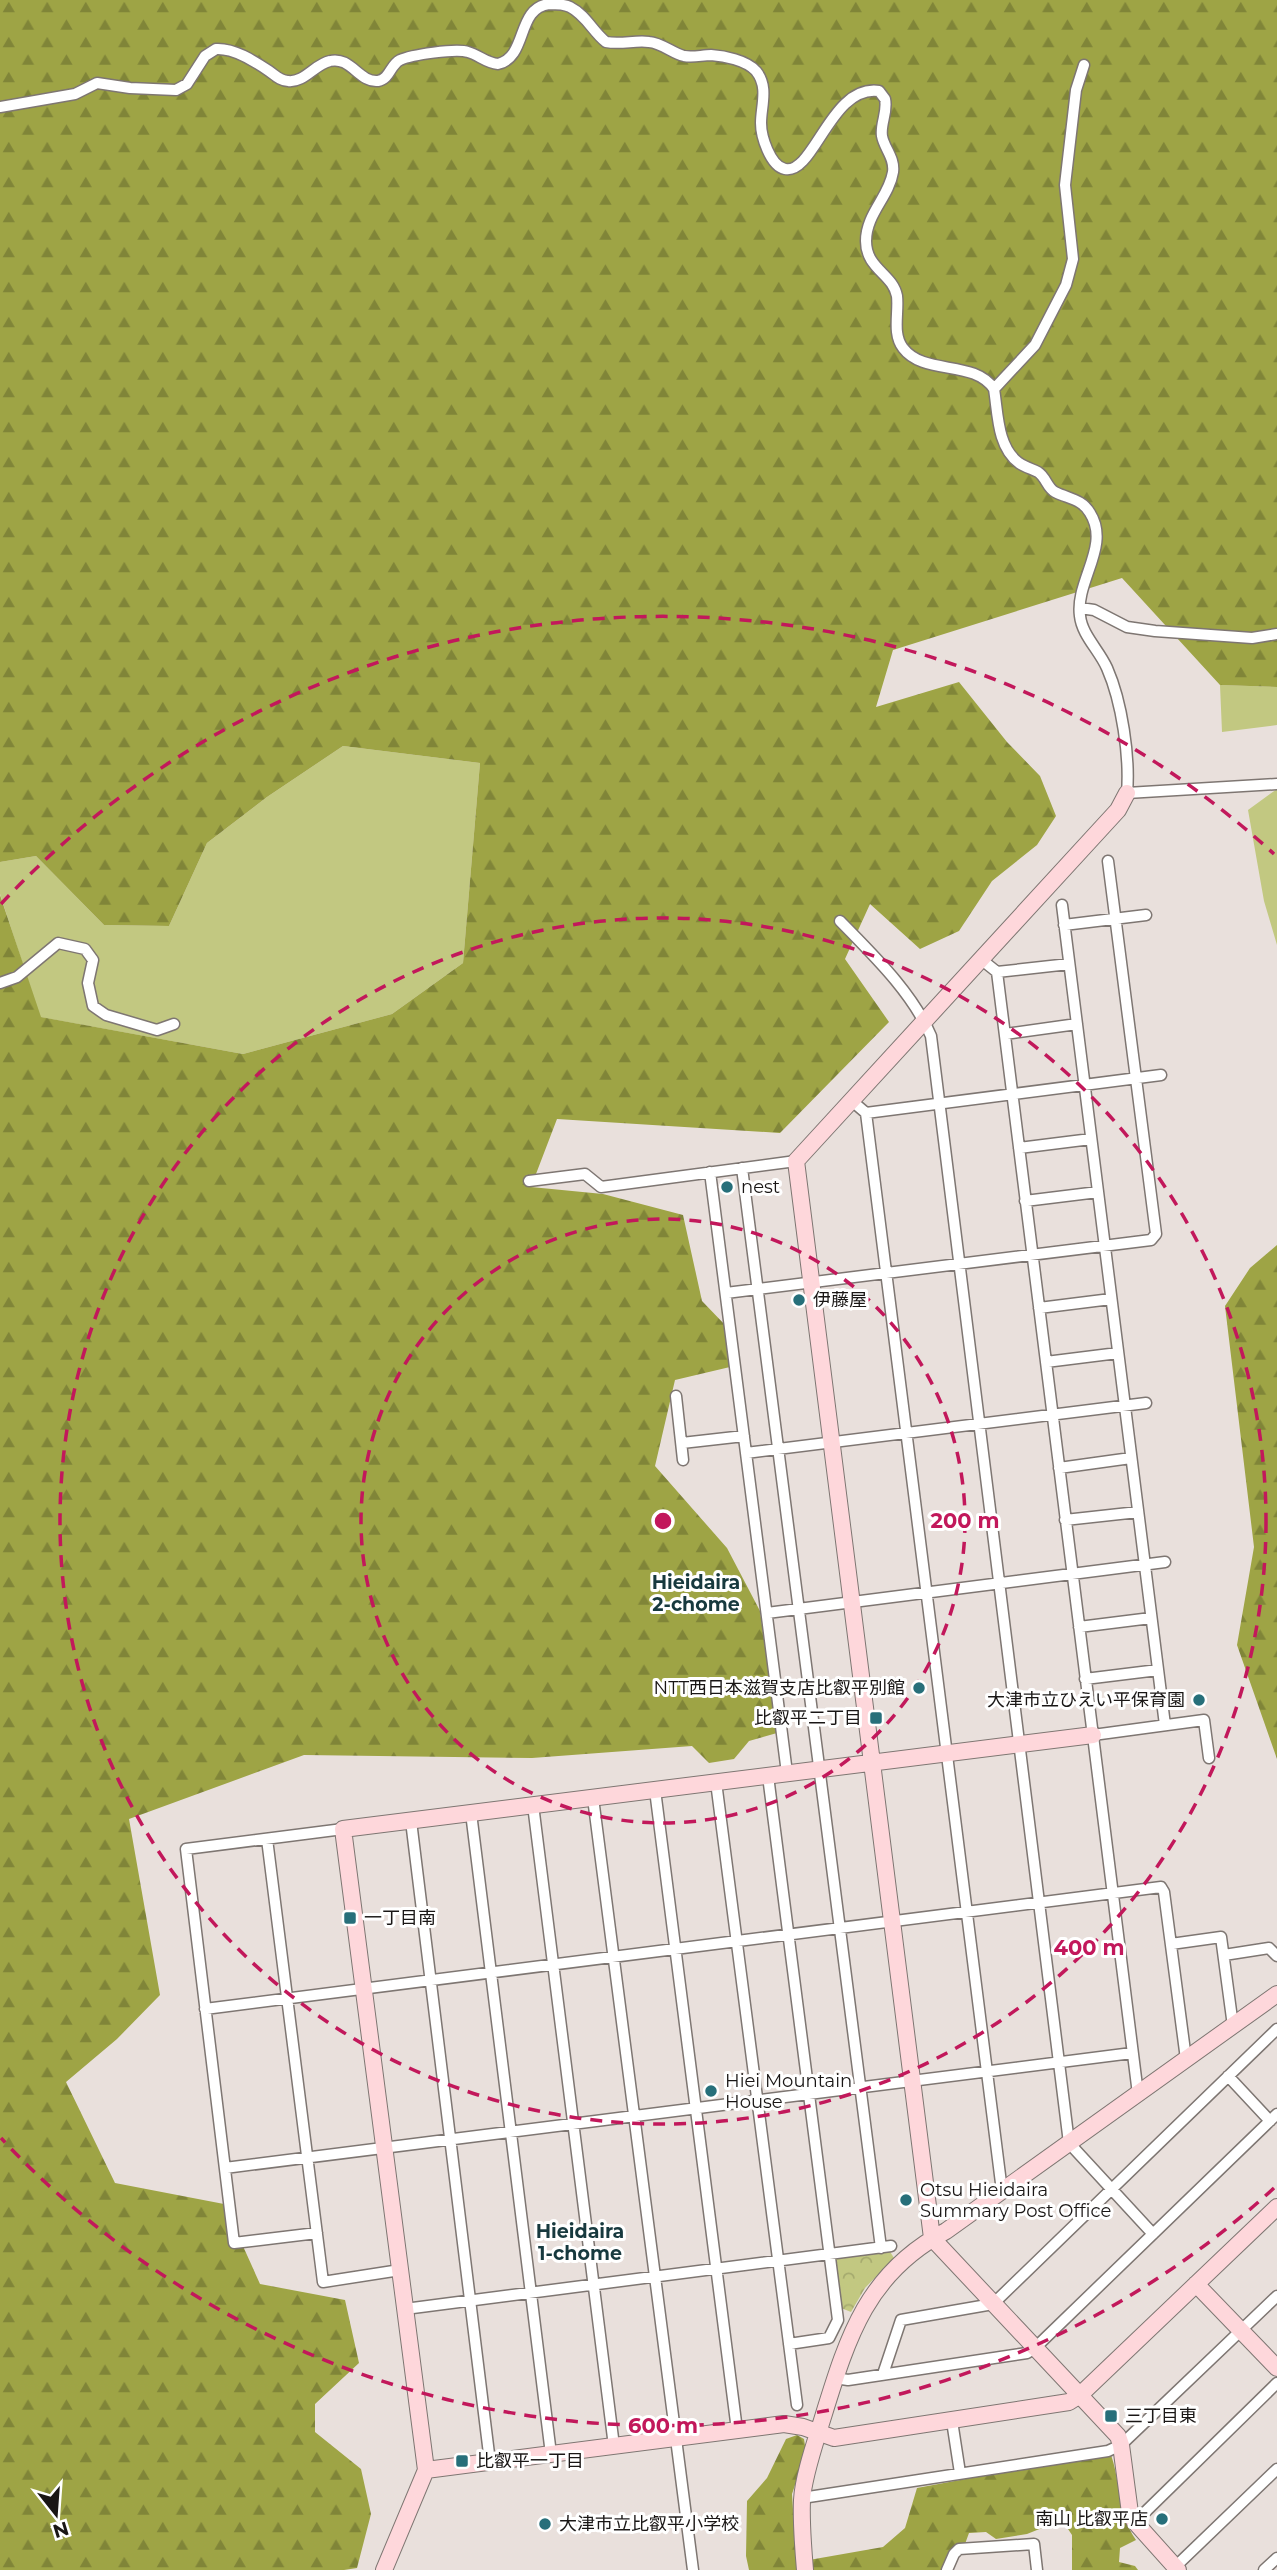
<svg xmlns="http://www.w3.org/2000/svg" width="1277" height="2570" font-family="Montserrat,'Noto Sans JP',sans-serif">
	<defs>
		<pattern id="forest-firs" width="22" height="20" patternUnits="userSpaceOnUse" patternTransform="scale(1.75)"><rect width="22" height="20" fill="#9ea445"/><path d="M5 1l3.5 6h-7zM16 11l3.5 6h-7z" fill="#808538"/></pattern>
		<pattern id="park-crowns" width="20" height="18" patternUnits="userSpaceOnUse" patternTransform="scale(1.75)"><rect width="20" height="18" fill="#c2c881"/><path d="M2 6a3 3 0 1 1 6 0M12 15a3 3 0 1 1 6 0" fill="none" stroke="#a6ab6f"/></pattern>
	</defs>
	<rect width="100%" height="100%" fill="#e9e0dc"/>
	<path fill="#c2c881" d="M1220,685L1277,687V725L1222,732Z
		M343,746L480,763L463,963L392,1014L243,1054L40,1017L0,894V862L36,856L104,925L169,926L207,843L267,797Z
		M1277,789V945L1264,901L1248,810Z"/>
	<path fill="url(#forest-firs)" d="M0,0H1277V687L1220,685L1122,578L893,650L876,707L959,682L1007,742L1040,776L1056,816L1037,845L992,881L959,931L920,949L870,904L845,959L889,1022L780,1133L557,1119L531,1187L603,1194L683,1215L702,1301L727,1327L730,1367L675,1380L655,1466L727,1548L760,1611L777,1733L749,1741L734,1759L709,1763L692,1746L532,1758L304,1755L129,1819L160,1995L117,2039L66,2082L115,2183L224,2204L260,2284L345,2300L359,2363L315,2404V2432L361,2469L371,2514L357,2568L344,2570H0V895L41,1017L243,1054L392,1014L463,963L480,763L343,746L267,797L207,843L169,926L104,925L36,856L0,862Z
		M1277,1245V1759L1237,1645L1254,1547L1225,1306L1250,1268Z
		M797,2435L804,2439L806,2452L792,2494L797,2570H749L746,2556L747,2501L767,2478L786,2439Z
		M1110,2452C1121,2482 1118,2514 1136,2540L1120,2548L1119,2562L1135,2566L1138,2570H1072V2535L1062,2520L1027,2534L996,2539L986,2532L969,2533L965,2544L951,2549L943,2570H809V2560L883,2547L905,2528L917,2488Z"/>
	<path fill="url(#park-crowns)" d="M889,2250L894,2258L865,2288L851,2312L841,2308L834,2258Z"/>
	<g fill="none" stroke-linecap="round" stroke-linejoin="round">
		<defs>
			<path id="street" d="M0,107L75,94L97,83L130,88L176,90L187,84L205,56L216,49C234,48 254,61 269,71C275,75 280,81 288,81C304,83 315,64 330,61C351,56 359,83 378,81C390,79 390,65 400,60C411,55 456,48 468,52C479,55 486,63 498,64C528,57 516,8 549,4C556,4 564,4 570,7C586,15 593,32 606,42C621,45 635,40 649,42C662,43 672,53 684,56C693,58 702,55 711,55C724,56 746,60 756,71C769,87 761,106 761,123C761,136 770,166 785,169C814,175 831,84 879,91L885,99C888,112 880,124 882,136C884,148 895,158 893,172C889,197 866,214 866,241C866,269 893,274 897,296C899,313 892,334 903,348C924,376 974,359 994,389C998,413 997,447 1019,463C1025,467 1032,469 1038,472C1046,477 1047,488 1055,492C1069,499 1082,499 1090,513C1111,546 1075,581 1080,616C1082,635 1099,650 1107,668C1122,702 1130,757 1127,793L1277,784
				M994,389L1035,345L1066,285L1073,259L1065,185L1076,90L1084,65
				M1080,608L1094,610L1127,627L1155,631L1252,638L1277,634
				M1062,905L1165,1725
				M840,921C873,955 912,992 931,1036L1069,2143L1153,2234
				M1064,925L1146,915
				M982,960L997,972L1138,2094
				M997,972L1069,964
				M0,983L17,977L58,943L85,949L93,960L88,983L93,1006L106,1015L157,1030L174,1024
				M1005,1034L1077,1024
				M852,1101L866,1113L1002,2191
				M866,1113L1161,1075
				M1019,1148L1091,1139
				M742,1168L881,2248
				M710,1172L787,1773
				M529,1181L585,1174L601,1187L796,1161
				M1025,1201L1098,1192
				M726,1293L1151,1240L1156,1234L1108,861
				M1039,1308L1111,1299
				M1046,1362L1118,1353
				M676,1396L683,1460
				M682,1443L744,1436
				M746,1453L1146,1403
				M1059,1468L1131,1458
				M1065,1520L1138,1512
				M767,1613L1165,1562
				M1079,1627L1151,1618
				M1085,1679L1158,1670
				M1093,1735L1204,1720L1209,1758
				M768,1776L838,2320L829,2338L789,2344
				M716,1782L797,2405
				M655,1790L737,2430
				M593,1798L693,2570
				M533,1805L614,2446
				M471,1813L551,2454
				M411,1821L490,2462
				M267,1839L323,2282L400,2270
				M1171,1944L1221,1937L1233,2026
				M1224,1955L1269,1948L1277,1956
				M205,2009L1161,1887L1164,1892L1186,2059
				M1228,2076L1270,2121
				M225,2168L1132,2053
				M317,2233L234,2243L186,1849L343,1829
				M405,2309L891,2246
				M883,2374L901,2320L993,2304L1277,2029
				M835,2378L848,2380L1027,2353L1035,2348L1277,2114
				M952,2421L960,2473
				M802,2498L1108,2451L1121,2445L1277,2296
				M1135,2522L1277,2383
				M1175,2567L1277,2469
				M947,2570L954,2554L959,2549L1034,2544L1037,2570
				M1264,2570L1277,2558"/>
			<path id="secondary" d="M1127,793L1118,810L796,1161L932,2238L1118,2436L1121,2445L1130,2513L1135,2522L1178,2570
				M1196,2284L1277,2368
				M426,2470L784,2424L803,2427L834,2438L1069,2402L1080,2395L1277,2207
				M384,2570L426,2470L343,1829L1093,1735
				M805,2570C803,2547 801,2523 802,2500C803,2477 816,2440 823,2417C848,2336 867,2273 946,2231L1277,1994"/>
		</defs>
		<use href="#street" stroke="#7e7672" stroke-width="13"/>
		<use href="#secondary" stroke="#7e7672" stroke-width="18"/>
		<use href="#street" stroke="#fff" stroke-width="10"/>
		<use href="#secondary" stroke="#fed7db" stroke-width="16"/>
	</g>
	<g fill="none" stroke="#c2185b" stroke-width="3.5" stroke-dasharray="12 9">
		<circle cx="663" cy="1521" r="302"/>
		<circle cx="663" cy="1521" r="603"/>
		<path d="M1274 2188A905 905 0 0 1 1 2138M1 904A905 905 0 0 1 1274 854"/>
	</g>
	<g fill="#276f7a" stroke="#fff" stroke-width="2.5">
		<circle cx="727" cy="1187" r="7"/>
		<circle cx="799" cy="1300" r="7"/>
		<circle cx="919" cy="1688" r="7"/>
		<circle cx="1199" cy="1700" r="7"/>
		<rect x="869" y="1711" width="14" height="14" rx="3.5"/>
		<rect x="343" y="1911" width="14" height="14" rx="3.5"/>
		<circle cx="711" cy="2091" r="7"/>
		<circle cx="906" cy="2200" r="7"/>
		<rect x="1104" y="2409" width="14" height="14" rx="3.5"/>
		<rect x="455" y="2454" width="14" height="14" rx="3.5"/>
		<circle cx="1162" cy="2519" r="7"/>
		<circle cx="545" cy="2524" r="7"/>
	</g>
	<g text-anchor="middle" stroke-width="6" stroke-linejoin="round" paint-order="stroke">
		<g font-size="18" fill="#191615" stroke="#fff" text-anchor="start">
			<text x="741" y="1193">nest</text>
			<text x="813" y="1306">伊藤屋</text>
			<text x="905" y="1694" text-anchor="end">NTT西日本滋賀支店比叡平別館</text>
			<text x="1185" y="1706" text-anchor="end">大津市立ひえい平保育園</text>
			<text x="862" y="1724" text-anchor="end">比叡平二丁目</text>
			<text x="364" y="1924">一丁目南</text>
			<text x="725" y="2087">Hiei Mountain<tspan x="725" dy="21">House</tspan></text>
			<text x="920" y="2196">Otsu Hieidaira<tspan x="920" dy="21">Summary Post Office</tspan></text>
			<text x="1125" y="2422">三丁目東</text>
			<text x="476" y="2467">比叡平一丁目</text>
			<text x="1148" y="2525" text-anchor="end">南山 比叡平店</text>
			<text x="559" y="2530">大津市立比叡平小学校</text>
		</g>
		<g font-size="19" font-weight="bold" fill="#17393e" stroke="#fff">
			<text x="696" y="1589">Hieidaira<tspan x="696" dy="22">2-chome</tspan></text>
			<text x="580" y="2238">Hieidaira<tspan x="580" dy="22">1-chome</tspan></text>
		</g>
	</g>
	<circle cx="663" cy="1521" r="10" fill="#c2185b" stroke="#fff" stroke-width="3.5"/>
	<g font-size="21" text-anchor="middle" font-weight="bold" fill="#c2185b" stroke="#fff" stroke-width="6" stroke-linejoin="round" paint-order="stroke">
		<text x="965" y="1528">200 m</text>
		<text x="1089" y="1955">400 m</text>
		<text x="663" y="2433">600 m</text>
	</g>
	<g transform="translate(56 2514) rotate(163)" stroke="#ffffff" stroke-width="5" paint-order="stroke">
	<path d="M0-5L12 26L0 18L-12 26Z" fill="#191615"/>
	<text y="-10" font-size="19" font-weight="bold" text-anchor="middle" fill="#191615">N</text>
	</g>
</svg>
